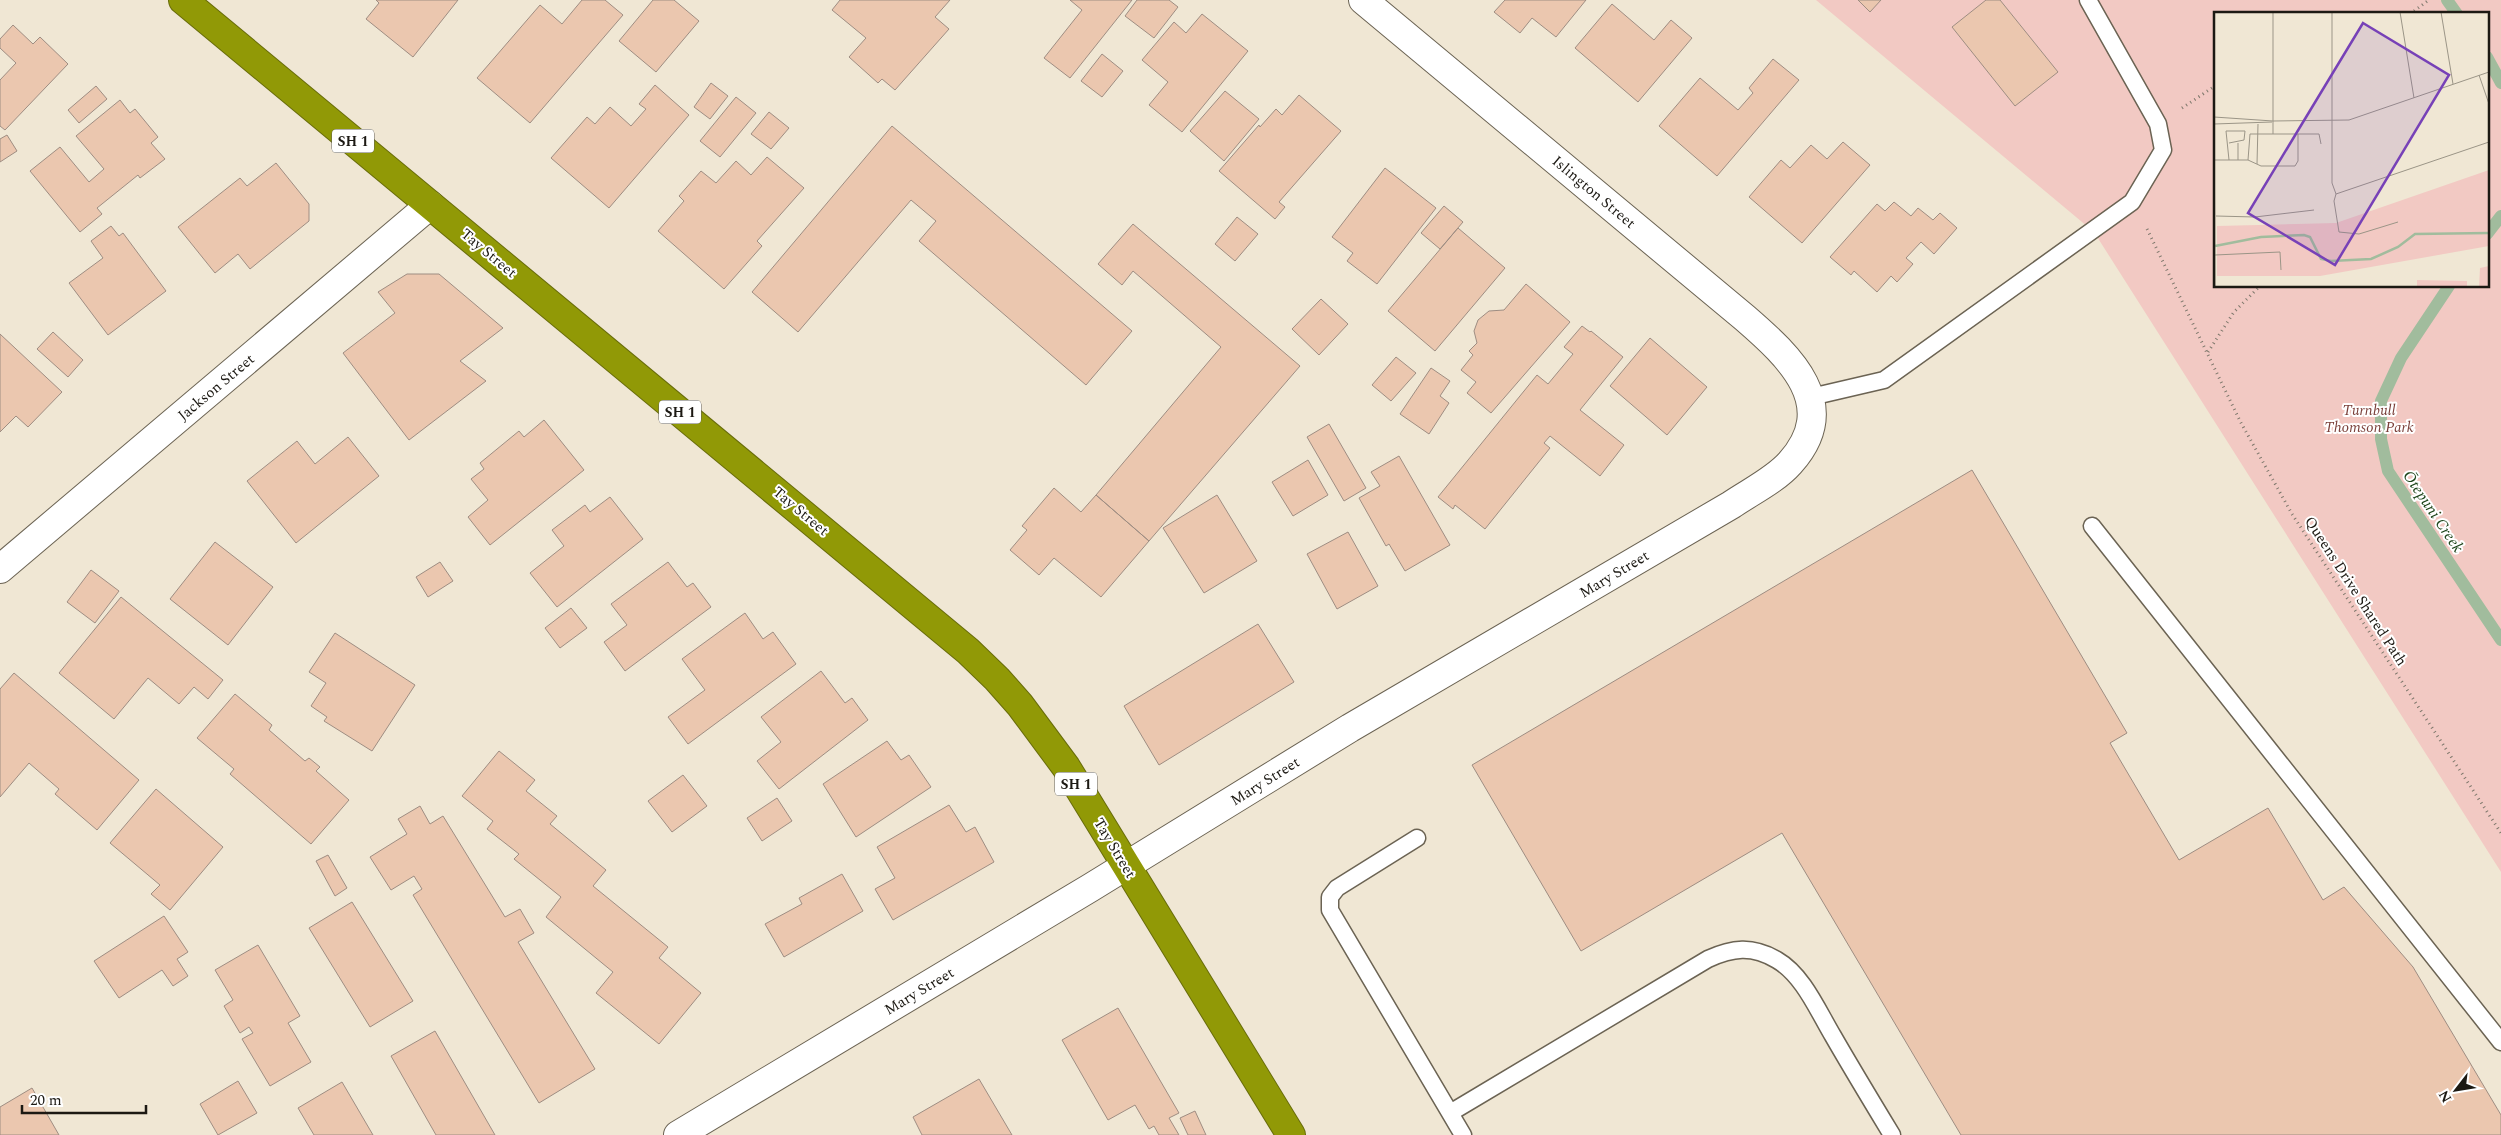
<svg xmlns="http://www.w3.org/2000/svg" width="2501" height="1135" font-family="Spectral,serif">
	<rect width="100%" height="100%" fill="#f0e7d4"/>
	<path fill="#f2c9c3" fill-rule="evenodd" d="M1816,0H2501V872L2094,232ZM2215,14H2487V286H2215Z"/>
	<g fill="none" stroke-linecap="round" stroke-linejoin="round">
		<path stroke="#a1bc9d" stroke-width="12" d="M2447,0L2457,14
			M2487,57L2501,83
			M2487,234L2501,216
			M2449,286L2401,358L2381,401V439L2388,471L2501,640"/>
	</g>
	<path fill="#ebc7af" stroke="#9e8d82" d="M376,0H458L413,57L366,19L379,3Z
		M582,0H605L623,15L530,123L477,78L540,5L562,24Z
		M653,0H674L699,21L656,72L619,41Z
		M840,0H950L935,17L949,29L895,90L882,79L878,83L849,57L866,38L832,10Z
		M1070,0H1132L1070,78L1044,58L1082,10Z
		M1137,0H1169L1178,7L1154,38L1125,16Z
		M1505,0H1586L1556,37L1532,18L1520,33L1494,12Z
		M1858,0H1881L1870,12Z
		M1986,0H2000L2058,72L2015,106L1952,27Z
		M1612,4L1654,40L1671,20L1692,38L1638,102L1575,48Z
		M1202,14L1248,51L1182,132L1149,105L1168,82L1142,60L1174,22L1186,33Z
		M13,25L33,44L40,37L68,64L5,130L0,126V80L16,63L0,48V39Z
		M1102,54L1123,71L1102,97L1081,81Z
		M1773,59L1799,80L1717,176L1659,126L1700,78L1738,110L1753,93L1749,88Z
		M711,83L728,96L710,119L694,107Z
		M655,85L689,115L609,208L551,158L587,117L595,124L610,107L631,126L646,109L639,104Z
		M96,86L107,99L79,123L68,110Z
		M1225,91L1259,119L1224,161L1190,131Z
		M1299,95L1341,131L1279,202L1285,207L1275,219L1219,171L1259,125L1260,127L1276,109L1282,115Z
		M736,97L756,113L720,157L700,141Z
		M120,100L130,113L135,109L158,137L151,143L165,159L140,178L138,175L97,208L102,214L80,232L30,171L60,147L89,182L104,169L76,136Z
		M769,112L789,128L771,149L751,134Z
		M892,126L1132,331L1086,385L919,241L936,221L911,200L798,332L752,292Z
		M7,135L17,151L0,162V139Z
		M1843,142L1870,165L1802,243L1749,197L1781,160L1790,168L1811,145L1827,159Z
		M767,157L804,188L757,241L762,246L724,289L658,231L684,201L679,196L701,171L716,183L736,161L751,175Z
		M276,163L309,204V221L250,269L238,254L215,273L178,227L240,178L247,186Z
		M1385,168L1436,208L1377,284L1347,261L1353,253L1332,237Z
		M1894,202L1911,216L1918,208L1933,220L1940,213L1957,228L1934,254L1921,242L1906,258L1913,264L1897,282L1891,276L1877,292L1854,271L1851,275L1830,257L1877,204L1885,211Z
		M1444,206L1463,222L1440,249L1421,233Z
		M1237,217L1258,234L1235,261L1215,244Z
		M1133,224L1300,366L1149,541L1096,495L1221,347L1133,271L1122,285L1098,264Z
		M111,226L119,236L123,233L166,291L108,335L69,283L103,258L91,241Z
		M1458,228L1505,268L1435,351L1388,311Z
		M407,274H439L503,328L460,361L486,381L409,440L343,353L395,313L378,292Z
		M1526,284L1570,322L1491,413L1467,393L1476,382L1461,370L1473,355L1469,351L1477,343L1474,331L1478,320L1489,311L1504,310Z
		M1321,299L1348,324L1319,355L1292,329Z
		M1582,326L1590,332L1591,331L1623,357L1580,410L1624,445L1600,476L1550,436L1544,443L1550,448L1485,529L1455,505L1453,509L1438,497L1537,375L1548,384L1573,354L1564,347Z
		M53,332L83,360L68,377L37,349Z
		M0,334L62,392L28,427L16,416L0,432Z
		M1650,338L1707,387L1667,435L1610,386Z
		M1396,357L1416,373L1391,401L1372,385Z
		M1431,368L1450,381L1440,396L1449,403L1429,434L1400,414Z
		M544,420L584,470L490,545L468,517L488,500L471,479L484,469L480,463L519,431L524,437Z
		M1329,424L1366,488L1344,501L1307,437Z
		M348,437L379,476L296,543L247,481L297,441L315,464Z
		M1399,456L1450,545L1405,571L1389,544L1386,546L1359,498L1380,486L1371,472Z
		M1308,460L1328,495L1293,516L1272,482Z
		M1972,470L2127,733L2110,743L2179,860L2268,808L2323,900L2344,887L2413,967L2501,1115V1135H1961L1782,833L1581,951L1472,765Z
		M1054,488L1081,512L1096,495L1149,541L1101,597L1054,558L1039,575L1010,550L1027,530L1022,526Z
		M1217,495L1257,561L1204,593L1163,528Z
		M610,497L643,539L557,607L530,573L564,546L552,530L585,505L590,512Z
		M1348,532L1378,586L1337,609L1307,554Z
		M215,542L273,587L228,645L170,599Z
		M440,562L453,581L428,597L416,577Z
		M668,562L687,587L693,583L711,607L625,671L604,642L627,625L611,604Z
		M91,570L119,591L95,623L67,602Z
		M121,597L223,680L208,699L194,687L179,704L148,678L114,719L59,673Z
		M571,608L587,628L560,648L545,628Z
		M745,613L763,639L773,632L796,664L688,744L668,717L705,690L682,659Z
		M1258,624L1294,682L1159,765L1124,706Z
		M335,633L415,685L372,751L324,721L327,717L311,706L326,683L309,672Z
		M821,671L845,703L852,698L868,720L779,789L757,761L781,742L761,717Z
		M14,673L139,780L97,830L55,794L59,789L29,763L0,797V689Z
		M235,694L272,725L269,730L305,761L309,758L320,767L316,771L349,800L311,844L230,774L234,769L197,738Z
		M887,741L901,760L909,755L931,787L856,837L823,784Z
		M499,751L535,780L526,791L557,816L550,824L606,870L593,886L668,947L659,958L701,993L659,1044L596,993L613,972L546,917L561,897L514,859L519,854L487,829L493,821L462,796Z
		M683,775L707,806L672,832L648,801Z
		M156,789L223,847L170,910L151,894L160,885L110,843Z
		M777,798L792,821L762,841L747,818Z
		M949,805L966,832L975,827L994,862L893,920L875,889L895,878L877,847Z
		M420,806L430,824L443,816L505,917L520,909L534,933L518,942L595,1069L539,1103L413,895L422,889L414,876L391,890L370,857L407,834L398,819Z
		M328,855L347,888L335,896L316,861Z
		M842,874L863,911L784,957L765,924L802,904L799,898Z
		M352,902L413,1001L370,1027L309,928Z
		M164,916L188,952L177,959L188,976L173,986L162,970L119,998L94,961Z
		M258,945L300,1016L288,1023L311,1062L270,1086L242,1039L253,1033L249,1027L240,1033L224,1006L233,1000L215,970Z
		M1118,1008L1179,1113L1169,1118L1179,1135H1159L1154,1126L1149,1129L1135,1105L1108,1120L1062,1040Z
		M435,1031L495,1135H436L391,1056Z
		M979,1079L1012,1135H922L913,1117Z
		M238,1081L257,1113L218,1135L200,1104Z
		M342,1082L373,1135H314L298,1108Z
		M32,1088L59,1135H0V1107Z
		M1195,1111L1206,1135H1188L1180,1118Z"/>
	<g fill="none" stroke-linecap="round" stroke-linejoin="round">
		<defs>
			<path id="lane" d="M1811,397L1884,380L2132,202L2163,150L2158,124L2088,0
				M2092,526L2501,1042
				M1417,838L1337,888L1330,897V910L1463,1135
				M1450,1113L1708,959C1732,948 1752,945 1777,960C1803,975 1818,1011 1833,1036C1852,1069 1872,1102 1892,1135"/>
			<path id="street" d="M0,569L430,205
				M678,1135L1090,888L1350,728L1731,505C1750,492 1775,480 1790,463C1842,405 1790,357 1745,318L1363,0"/>
			<path id="highway" d="M183,0L968,651L997,679L1020,705L1066,767L1291,1135"/>
		</defs>
		<use href="#lane" stroke="#6b6353" stroke-width="19"/>
		<use href="#street" stroke="#6b6353" stroke-width="30"/>
		<use href="#highway" stroke="#686c0b" stroke-width="30"/>
		<path stroke="#7d776b" stroke-width="3" stroke-dasharray="1 4" stroke-linecap="butt" d="M2410,14L2429,0
			M2182,108L2215,86
			M2147,229L2240,421L2292,514L2501,833
			M2208,352L2234,312L2260,286"/>
		<use href="#lane" stroke="#fff" stroke-width="16"/>
		<use href="#street" stroke="#fff" stroke-width="28"/>
		<use href="#highway" stroke="#919906" stroke-width="28"/>
	</g>
	<g text-anchor="middle" stroke-width="4" stroke-linejoin="round" paint-order="stroke">
		<g fill="#fff" stroke="#605e5a" stroke-width="1">
			<rect x="332" y="129.5" width="42" height="23" rx="4"/>
			<rect x="659" y="400.5" width="42" height="23" rx="4"/>
			<rect x="1055" y="772.5" width="42" height="23" rx="4"/>
		</g>
		<g font-size="14" font-weight="bold" fill="#1c1913">
			<text x="353" y="146">SH 1</text>
			<text x="680" y="417">SH 1</text>
			<text x="1076" y="789">SH 1</text>
		</g>
		<g font-size="15" fill="#1c1913" stroke="#fff">
			<text transform="translate(1594 192) rotate(40)" y="5">Islington Street</text>
			<text transform="translate(489 253) rotate(40)" y="5">Tay Street</text>
			<text transform="translate(216 387) rotate(-40)" y="5">Jackson Street</text>
			<text transform="translate(801 511) rotate(40)" y="5">Tay Street</text>
			<text transform="translate(1614 574) rotate(-31)" y="5">Mary Street</text>
			<text transform="translate(2356 591) rotate(57)" y="5">Queens Drive Shared Path</text>
			<text transform="translate(1265 781) rotate(-32)" y="5">Mary Street</text>
			<text transform="translate(1115 848) rotate(59)" y="5">Tay Street</text>
			<text transform="translate(919 991) rotate(-31)" y="5">Mary Street</text>
		</g>
		<g font-size="15" font-style="italic" fill="#7a3f39" stroke="#fff">
			<text x="2369" y="415">Turnbull<tspan x="2369" dy="17">Thomson Park</tspan></text>
		</g>
		<g font-size="16" font-style="italic" fill="#1d451a" stroke="#fff">
			<text transform="translate(2434 511) rotate(56)" y="6">Ōtepuni Creek</text>
		</g>
	</g>
	<g transform="translate(2214 12)">
		<rect width="275" height="275" fill="#f0e7d4"/>
		<path d="M275,158V234L106,264H3V214L122,211ZM275,254V275H265L266,256ZM203,268L253,269V275H203Z" fill="#f2c9c3"/>
		<path fill="none" stroke="#a1bc9d" stroke-width="2.5" d="M1,234L47,225L90,223L96,225L107,247L117,249L157,247L184,235L201,222L275,221"/>
		<path fill="none" stroke="#9b9587" stroke-width="1" d="M59,0V122M118,0V171L122,182M186,0L200,86M227,0L239,72M265,63L275,92M0,82L1,275M0,105L59,109L135,108L275,60M0,112L58,110M24,131V148M1,148H34L47,154H81L84,149V122M15,148L12,119H31L30,128L15,131M34,148L36,122H105L107,132M43,152L44,112M122,182L275,130M122,182L120,189L125,220L145,222L184,210M2,204L41,205L100,198M1,243L66,240L67,258"/>
		<path fill="#7741b7" fill-opacity="0.15" stroke="#7741b7" stroke-width="2.5" d="M149,11L235,63L121,253L34,201Z"/>
		<rect width="275" height="275" fill="none" stroke="#1c1913" stroke-width="2.5"/>
	</g>
	<g transform="translate(2456 1090) rotate(239)" stroke="#ffffff" stroke-width="4" paint-order="stroke">
	<path d="M0-4L9 19L0 12L-9 19Z" fill="#1c1913"/>
	<text y="-8" font-size="14" font-weight="bold" text-anchor="middle" fill="#1c1913">N</text>
	</g>
	<path d="M22 1105v8h124v-8" fill="none" stroke="#1c1913" stroke-width="2.5"/>
	<text x="30" y="1105" font-size="15" fill="#1c1913" stroke="#ffffff" stroke-width="4" paint-order="stroke">20 m</text>
</svg>
